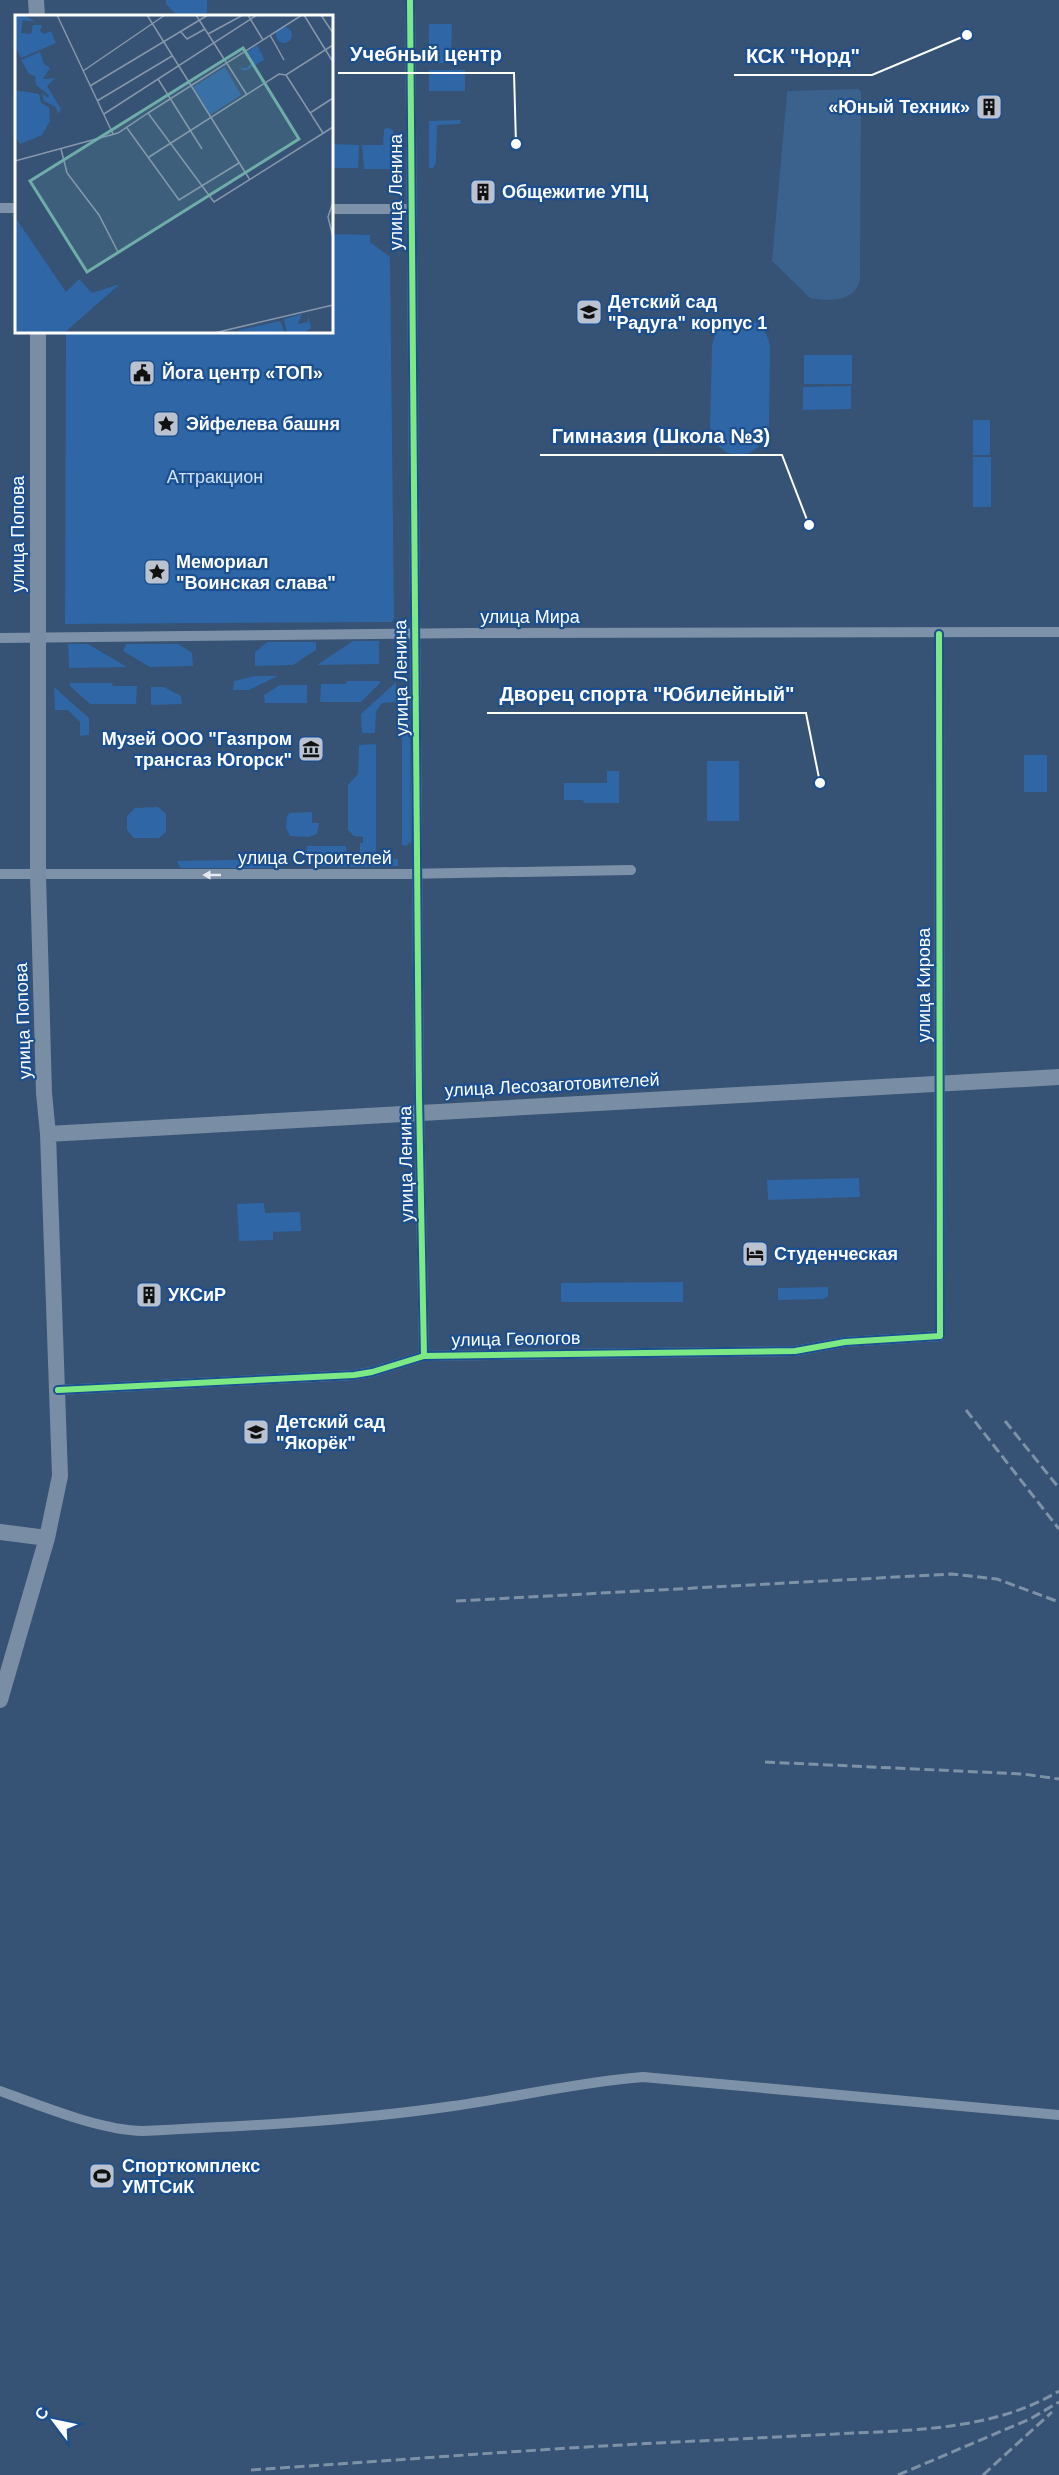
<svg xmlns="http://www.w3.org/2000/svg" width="1059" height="2475" font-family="Arial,sans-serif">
	<rect width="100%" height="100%" fill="#365274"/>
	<path fill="#2f66a5" d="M166,0H207V16H178L166,4Z
		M429,24H452L451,63H428Z
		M429,70H465V91H429Z
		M461,120L460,124L437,125L436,163L433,168H429V121Z
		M388,128L393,130V169H364L362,145H383L384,129Z
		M332,144L359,145L358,168H332Z
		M332,234L370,235V242L390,257L394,618L392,622L65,624L66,332H332Z
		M741,317C759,321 767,329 770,347L769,426C760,465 717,465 710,426L712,347C715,329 723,321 741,317Z
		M804,355H852V384H804Z
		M851,386V409L803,410V387Z
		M973,420H990V455H973Z
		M973,457H991V507H973Z
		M353,641H379V664L317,665Z
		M267,642H316V650L293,665L255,666V652Z
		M68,644H88L127,667L69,668Z
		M126,644H178L192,653L193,666L150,667L123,651Z
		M255,676H278L249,690H233L234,681Z
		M347,681H380V683L361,702H320L321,684H346Z
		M396,682V702L382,703L376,712L375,733H362L361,714Z
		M70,683H112L113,686H137L136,704H90L70,686Z
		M280,685H307V703H265L264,695Z
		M54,687L89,718V735L80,736V722L68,710H55Z
		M151,687H164L181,696L182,704L151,705Z
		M402,718L410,720L411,841L406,846L402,845Z
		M376,744V859H398V866L350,867V860L360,859V843H363V837L354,836L348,830V785L358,774L359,745Z
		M1024,755H1047V792H1024Z
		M707,761H739V821H707Z
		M607,771H619V803H584L583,800H564V783H607Z
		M158,807L166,814V832L159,838H134L127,830V816L135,808Z
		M312,812V823H319L317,834L309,837L290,836L286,828L287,816L290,813Z
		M307,846H346L347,867L316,866L314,859L307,858Z
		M276,859L272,868H180L177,861Z
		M859,1178L860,1197L768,1200L767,1180Z
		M264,1203L265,1213L300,1212L301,1231L273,1232V1240L239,1241L237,1204Z
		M683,1282V1302H561V1283Z
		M828,1287V1296L824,1299L778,1300V1288Z"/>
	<path fill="#3b618d" d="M858,89L861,92L860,280C854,303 828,301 810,298L772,261L787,93L788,91Z"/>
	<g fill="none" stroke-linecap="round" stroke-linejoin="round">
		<path stroke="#7d92a8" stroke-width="10" d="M410,0L419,1097L424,1356
			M0,208H16
			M332,209H411
			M0,638L470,633L1059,632
			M0,874H403L631,870
			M58,1390L354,1375L372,1372L424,1356L795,1351L845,1342L940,1336L939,634
			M0,2091C42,2106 99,2130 143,2131C247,2126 351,2121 453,2106C517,2097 579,2082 643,2077L1059,2115"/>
		<path stroke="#798da4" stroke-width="16" d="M36,0L37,16
			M48,1134L1059,1077
			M0,1532L47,1538
			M0,1700L47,1538L60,1476L48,1134L44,1093L38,875V332"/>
		<path stroke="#7e92a7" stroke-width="3" stroke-dasharray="10 4.5" stroke-linecap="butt" d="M966,1410L1059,1529
			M1005,1421L1059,1488
			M456,1601L952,1574L997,1579L1059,1602
			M765,1762L1023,1774L1059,1779
			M251,2470C387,2461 522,2450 658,2443C717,2440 776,2437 835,2434C910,2430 993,2431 1059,2391
			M898,2475L1030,2419L1059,2402
			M983,2475L1052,2412"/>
		<defs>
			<path id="cycleway" d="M410,0L419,1097L424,1356
				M58,1390L354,1375L372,1372L424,1356L795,1351L845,1342L940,1336L939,634"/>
		</defs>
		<use href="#cycleway" stroke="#1b4f8f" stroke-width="10"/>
		<use href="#cycleway" stroke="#7ce984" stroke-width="6"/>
	</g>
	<defs><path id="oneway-solid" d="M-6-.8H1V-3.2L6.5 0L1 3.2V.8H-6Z" transform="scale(1.5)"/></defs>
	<use fill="#e5e9ee" href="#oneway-solid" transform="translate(212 875) rotate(180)"/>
	<defs>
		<symbol id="building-square" viewBox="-11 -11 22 22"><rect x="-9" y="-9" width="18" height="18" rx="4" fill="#b9c2ce" stroke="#1b4f8f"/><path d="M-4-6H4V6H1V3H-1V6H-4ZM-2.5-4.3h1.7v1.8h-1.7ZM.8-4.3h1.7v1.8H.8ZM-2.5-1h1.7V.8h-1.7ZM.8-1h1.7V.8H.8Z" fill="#111"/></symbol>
		<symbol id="school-square" viewBox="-11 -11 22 22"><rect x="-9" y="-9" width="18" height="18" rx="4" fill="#b9c2ce" stroke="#1b4f8f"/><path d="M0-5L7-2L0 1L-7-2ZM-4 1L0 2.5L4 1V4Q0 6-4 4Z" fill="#111"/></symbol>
		<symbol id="civic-square" viewBox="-11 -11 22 22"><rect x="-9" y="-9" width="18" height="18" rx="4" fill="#b9c2ce" stroke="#1b4f8f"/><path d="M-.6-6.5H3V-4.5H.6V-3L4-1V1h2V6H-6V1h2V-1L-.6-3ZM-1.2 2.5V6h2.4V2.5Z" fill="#111"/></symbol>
		<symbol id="sight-square" viewBox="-11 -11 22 22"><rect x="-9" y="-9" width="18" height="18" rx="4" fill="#b9c2ce" stroke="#1b4f8f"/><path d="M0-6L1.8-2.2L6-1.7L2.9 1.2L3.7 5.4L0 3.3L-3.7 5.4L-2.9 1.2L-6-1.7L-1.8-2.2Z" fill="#111"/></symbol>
		<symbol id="museum-square" viewBox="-11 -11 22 22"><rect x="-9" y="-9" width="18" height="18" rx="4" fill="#b9c2ce" stroke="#1b4f8f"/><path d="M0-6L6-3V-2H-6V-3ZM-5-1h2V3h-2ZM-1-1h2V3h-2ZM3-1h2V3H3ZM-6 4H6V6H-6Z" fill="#111"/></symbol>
		<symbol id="hotel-square" viewBox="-11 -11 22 22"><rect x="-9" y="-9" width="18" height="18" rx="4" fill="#b9c2ce" stroke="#1b4f8f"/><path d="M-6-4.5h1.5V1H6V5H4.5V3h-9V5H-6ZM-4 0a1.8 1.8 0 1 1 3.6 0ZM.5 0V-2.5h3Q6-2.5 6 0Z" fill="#111"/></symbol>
		<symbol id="stadium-square" viewBox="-11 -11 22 22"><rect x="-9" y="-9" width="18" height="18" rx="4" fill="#b9c2ce" stroke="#1b4f8f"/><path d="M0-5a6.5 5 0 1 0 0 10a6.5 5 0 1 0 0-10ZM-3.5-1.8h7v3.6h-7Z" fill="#111"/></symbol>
	</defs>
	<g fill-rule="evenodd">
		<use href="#building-square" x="974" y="92" width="30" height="30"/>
		<use href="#building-square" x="468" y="177" width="30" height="30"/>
		<use href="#school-square" x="574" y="297" width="30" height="30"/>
		<use href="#civic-square" x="127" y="358" width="30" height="30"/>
		<use href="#sight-square" x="151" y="409" width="30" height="30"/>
		<use href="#sight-square" x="142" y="557" width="30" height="30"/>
		<use href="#museum-square" x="296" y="734" width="30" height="30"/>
		<use href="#hotel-square" x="740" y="1239" width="30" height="30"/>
		<use href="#building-square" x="134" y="1280" width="30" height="30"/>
		<use href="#school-square" x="241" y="1417" width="30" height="30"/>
		<use href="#stadium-square" x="87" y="2161" width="30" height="30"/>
	</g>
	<g text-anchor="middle" stroke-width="4.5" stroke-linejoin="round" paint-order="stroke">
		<g font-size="18" font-weight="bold" fill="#fff" stroke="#1b4f8f" text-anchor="start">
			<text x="970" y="113" text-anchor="end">«Юный Техник»</text>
			<text x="502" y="198">Общежитие УПЦ</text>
			<text x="608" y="308">Детский сад<tspan x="608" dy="21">"Радуга" корпус 1</tspan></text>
			<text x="162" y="379">Йога центр «ТОП»</text>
			<text x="186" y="430">Эйфелева башня</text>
			<text x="176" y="568">Мемориал<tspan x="176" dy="21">"Воинская слава"</tspan></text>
			<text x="292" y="745" text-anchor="end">Музей ООО "Газпром<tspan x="292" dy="21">трансгаз Югорск"</tspan></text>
			<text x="774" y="1260">Студенческая</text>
			<text x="168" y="1301">УКСиР</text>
			<text x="276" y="1428">Детский сад<tspan x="276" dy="21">"Якорёк"</tspan></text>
			<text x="122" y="2172">Спорткомплекс<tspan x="122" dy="21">УМТСиК</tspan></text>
		</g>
		<g font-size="18" fill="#fff" stroke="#1b4f8f">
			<text transform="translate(396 192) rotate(-90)" y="6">улица Ленина</text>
			<text transform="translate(18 534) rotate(-90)" y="6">улица Попова</text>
			<text x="530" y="623">улица Мира</text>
			<text transform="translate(401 678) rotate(-91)" y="6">улица Ленина</text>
			<text x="315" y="864">улица Строителей</text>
			<text transform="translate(924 985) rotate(-90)" y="6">улица Кирова</text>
			<text transform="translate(23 1021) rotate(-92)" y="6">улица Попова</text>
			<text transform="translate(552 1085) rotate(-3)" y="6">улица Лесозаготовителей</text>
			<text transform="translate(406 1164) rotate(-91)" y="6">улица Ленина</text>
			<text transform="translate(516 1339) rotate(-1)" y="6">улица Геологов</text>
		</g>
		<g font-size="18" fill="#cfe3fa" stroke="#1b4f8f">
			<text x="215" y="483">Аттракцион</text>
		</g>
	</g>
	<g transform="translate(15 15)">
		<rect width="318" height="318" fill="#365274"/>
		<path d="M0,0H9L21,7L8,5L6,18L16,19L18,10H27L25,16L29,19L36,16L41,28L6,43L0,31ZM261 20a8 8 0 1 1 16 0a8 8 0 1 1-16 0ZM242,30L245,35L242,38L246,36L249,45L230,56L224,53H232L238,46L235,43L240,39L235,42L232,37ZM25,37L29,49L35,53L28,64L40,63L32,71L46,94L43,99L41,92L29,86L27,78L33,83L34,80L21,70L20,61L14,59L6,45ZM210,52L226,80L195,100L178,72ZM0,75L24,79L26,88L34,92L35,106L27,120L5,129L0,122ZM0,202L51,277L64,264L77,278L105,269L49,318H0ZM287,299L283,309L293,307V300L296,313L289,318H272L269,304ZM265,306L270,318L224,316V315Z" fill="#2f66a5"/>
		<path fill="none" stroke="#8697ac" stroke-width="1.5" d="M42,0L98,119M132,0L235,165M181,0L232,80M233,0L248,25M289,0L318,47M306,0L318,18M166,17L172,24L190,14M193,19L228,0M255,20L269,45M68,56L150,0M271,60L308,118M143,64L187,134M75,71L193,0M82,86L157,41M133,98L287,0M295,98L318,83M89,99L242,0M112,113L164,185L224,148M46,134L52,158L84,200L103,237M134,142L264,59L271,60L318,30M0,146L103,118L133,98L199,187L318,112M318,187L313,202L318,222M199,318L318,290"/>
		<path fill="#6fada8" fill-opacity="0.15" stroke="#6fada8" stroke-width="3" d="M228,33L284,124L72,257L15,166Z"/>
		<rect width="318" height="318" fill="none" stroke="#fff" stroke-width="3"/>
	</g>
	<path fill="none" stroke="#fff" stroke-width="2" d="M516 144L514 73H338M967 35L872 75H734M809 525L782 455H540M820 783L806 713H487"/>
	<g fill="#fff" stroke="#1b4f8f" stroke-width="2">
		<circle cx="516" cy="144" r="6"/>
		<circle cx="967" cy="35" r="6"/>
		<circle cx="809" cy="525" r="6"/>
		<circle cx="820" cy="783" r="6"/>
	</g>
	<g font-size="20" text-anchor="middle" font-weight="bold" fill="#fff" stroke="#1b4f8f" stroke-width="4.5" stroke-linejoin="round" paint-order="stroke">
		<text x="426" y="61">Учебный центр</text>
		<text x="803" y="63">КСК "Норд"</text>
		<text x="661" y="443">Гимназия (Школа №3)</text>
		<text x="647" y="701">Дворец спорта "Юбилейный"</text>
	</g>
	<g transform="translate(54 2421) rotate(302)" stroke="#1b4f8f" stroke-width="4.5" paint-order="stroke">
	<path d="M0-4.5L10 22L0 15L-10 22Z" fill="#ffffff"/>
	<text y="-9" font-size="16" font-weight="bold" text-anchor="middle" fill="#ffffff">С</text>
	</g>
</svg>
